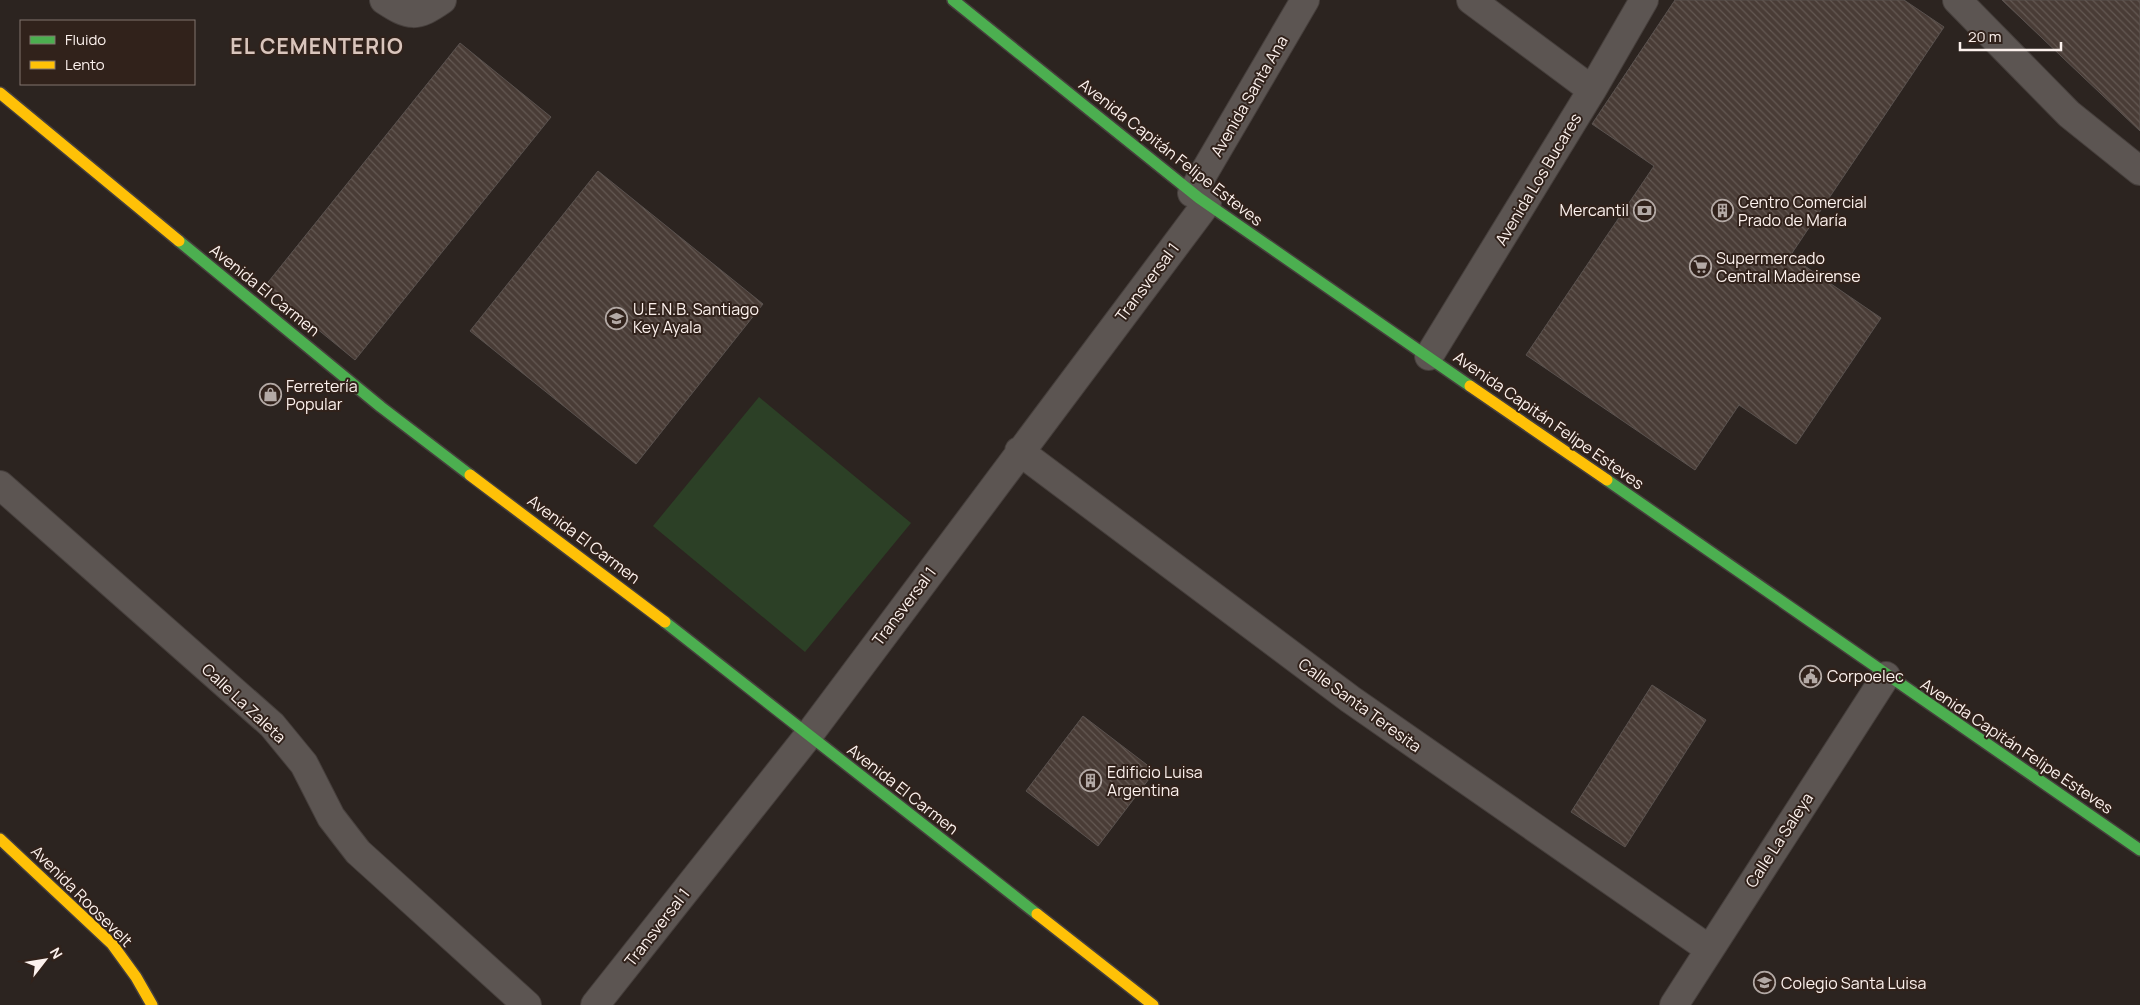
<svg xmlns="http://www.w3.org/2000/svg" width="2140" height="1005" font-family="Manrope,sans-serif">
	<defs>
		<pattern id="building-back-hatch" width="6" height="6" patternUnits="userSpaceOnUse" patternTransform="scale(1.25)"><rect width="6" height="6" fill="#493c36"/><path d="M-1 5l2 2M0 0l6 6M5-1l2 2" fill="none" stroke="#645953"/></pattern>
	</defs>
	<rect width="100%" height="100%" fill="#2c2420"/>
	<path fill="#2c4026" d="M759,397L911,523L805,652L653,526Z"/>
	<path fill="url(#building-back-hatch)" stroke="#5a524f" d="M1675,0H1904L1944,27L1790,256L1881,318L1796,444L1739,405L1695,470L1526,355L1654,166L1592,124Z
		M2002,0H2140V131Z
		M460,43L551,117L355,360L265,286Z
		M598,171L763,304L636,464L470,331Z
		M1652,685L1706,720L1625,847L1571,812Z
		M1083,716L1155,771L1098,846L1026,791Z"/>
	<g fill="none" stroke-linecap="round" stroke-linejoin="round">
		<defs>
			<path id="street" d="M384,0C410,17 416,18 442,0
				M1471,0L1592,90
				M1957,0L2069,114L2140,171
				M1192,193L1305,0
				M1429,356L1592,90L1644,0
				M1019,451L1350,699L1709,949
				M0,485L272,725L304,764L331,817L358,852L527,1005
				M595,1005L808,736L1207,203
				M1674,1005L1886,676"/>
			<path id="fast" d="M953,0L1199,198L1470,386
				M179,241L381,407L470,475
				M1607,480L2140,850
				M665,622L1037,914"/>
			<path id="slow" d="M0,93L179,241
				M1470,386L1607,480
				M470,475L665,622
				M0,839L112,944L136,977L152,1005
				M1037,914L1153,1005"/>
		</defs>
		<use href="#street" stroke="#463f3c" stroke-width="30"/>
		<use href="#fast" stroke="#463f3c" stroke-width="14"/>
		<use href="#slow" stroke="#463f3c" stroke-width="14"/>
		<use href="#street" stroke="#5c5552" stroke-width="28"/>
		<use href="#fast" stroke="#4caf50" stroke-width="11"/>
		<use href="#slow" stroke="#ffc107" stroke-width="11"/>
	</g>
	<defs>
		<symbol id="bank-ring" viewBox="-11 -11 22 22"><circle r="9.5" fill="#31221b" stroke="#b3a9a5" stroke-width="1.5"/><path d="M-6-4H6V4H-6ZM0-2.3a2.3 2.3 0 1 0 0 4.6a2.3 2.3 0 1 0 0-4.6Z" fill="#b3a9a5"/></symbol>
		<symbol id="building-ring" viewBox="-11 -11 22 22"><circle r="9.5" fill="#31221b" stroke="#b3a9a5" stroke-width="1.5"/><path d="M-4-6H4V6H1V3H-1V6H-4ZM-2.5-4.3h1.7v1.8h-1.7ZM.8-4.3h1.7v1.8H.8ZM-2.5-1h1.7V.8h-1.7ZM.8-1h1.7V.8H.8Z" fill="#b3a9a5"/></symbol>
		<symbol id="supermarket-ring" viewBox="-11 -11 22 22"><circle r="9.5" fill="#31221b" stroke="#b3a9a5" stroke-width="1.5"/><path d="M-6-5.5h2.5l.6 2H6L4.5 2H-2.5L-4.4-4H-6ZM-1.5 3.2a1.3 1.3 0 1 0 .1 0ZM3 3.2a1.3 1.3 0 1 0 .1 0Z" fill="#b3a9a5"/></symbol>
		<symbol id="school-ring" viewBox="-11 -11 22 22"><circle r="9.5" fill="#31221b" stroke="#b3a9a5" stroke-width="1.5"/><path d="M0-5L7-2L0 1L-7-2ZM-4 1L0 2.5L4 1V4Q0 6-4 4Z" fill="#b3a9a5"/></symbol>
		<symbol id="shop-ring" viewBox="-11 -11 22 22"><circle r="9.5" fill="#31221b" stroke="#b3a9a5" stroke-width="1.5"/><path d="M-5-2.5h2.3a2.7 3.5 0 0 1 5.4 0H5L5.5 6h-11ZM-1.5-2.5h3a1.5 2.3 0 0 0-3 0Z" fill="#b3a9a5"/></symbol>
		<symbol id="civic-ring" viewBox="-11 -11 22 22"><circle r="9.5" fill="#31221b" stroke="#b3a9a5" stroke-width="1.5"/><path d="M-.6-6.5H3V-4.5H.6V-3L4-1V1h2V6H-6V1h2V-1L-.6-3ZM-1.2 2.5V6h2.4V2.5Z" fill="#b3a9a5"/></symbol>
	</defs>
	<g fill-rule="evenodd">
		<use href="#bank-ring" x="1632" y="198" width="25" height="25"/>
		<use href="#building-ring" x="1710" y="198" width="25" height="25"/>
		<use href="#supermarket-ring" x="1688" y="254" width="25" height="25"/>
		<use href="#school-ring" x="604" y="306" width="25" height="25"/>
		<use href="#shop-ring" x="258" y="382" width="25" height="25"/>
		<use href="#civic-ring" x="1798" y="664" width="25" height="25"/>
		<use href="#building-ring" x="1078" y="768" width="25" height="25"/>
		<use href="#school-ring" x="1752" y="970" width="25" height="25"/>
	</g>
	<g text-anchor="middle" stroke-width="4" stroke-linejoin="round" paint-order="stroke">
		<g font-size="16" fill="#fcf1ed" stroke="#31221b">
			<text transform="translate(1249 96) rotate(-60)" y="6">Avenida Santa Ana</text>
			<text transform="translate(1171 152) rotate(38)" y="6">Avenida Capitán Felipe Esteves</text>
			<text transform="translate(1538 179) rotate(-59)" y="6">Avenida Los Bucares</text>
			<text transform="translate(1147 282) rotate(-53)" y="6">Transversal 1</text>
			<text transform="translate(265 290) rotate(39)" y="6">Avenida El Carmen</text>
			<text transform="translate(1549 420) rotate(35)" y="6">Avenida Capitán Felipe Esteves</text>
			<text transform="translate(584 539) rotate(37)" y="6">Avenida El Carmen</text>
			<text transform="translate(904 606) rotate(-53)" y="6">Transversal 1</text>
			<text transform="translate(244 703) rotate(43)" y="6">Calle La Zaleta</text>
			<text transform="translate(1360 705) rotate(36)" y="6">Calle Santa Teresita</text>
			<text transform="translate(2017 746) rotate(34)" y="6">Avenida Capitán Felipe Esteves</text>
			<text transform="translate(903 789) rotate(38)" y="6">Avenida El Carmen</text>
			<text transform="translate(1779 840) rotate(-57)" y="6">Calle La Saleya</text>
			<text transform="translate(82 896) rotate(45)" y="6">Avenida Roosevelt</text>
			<text transform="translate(657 927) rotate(-52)" y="6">Transversal 1</text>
		</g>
		<g font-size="16" fill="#fcf1ed" stroke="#31221b" text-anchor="start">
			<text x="1738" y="208">Centro Comercial<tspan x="1738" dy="18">Prado de María</tspan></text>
			<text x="1629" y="216" text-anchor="end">Mercantil</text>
			<text x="1716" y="264">Supermercado<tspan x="1716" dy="18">Central Madeirense</tspan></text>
			<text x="633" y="315">U.E.N.B. Santiago<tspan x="633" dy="18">Key Ayala</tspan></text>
			<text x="286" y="392">Ferretería<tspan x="286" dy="18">Popular</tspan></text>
			<text x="1827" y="682">Corpoelec</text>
			<text x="1107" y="778">Edificio Luisa<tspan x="1107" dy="18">Argentina</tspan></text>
			<text x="1781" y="989">Colegio Santa Luisa</text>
		</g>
		<g font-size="21" font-weight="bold" letter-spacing="1" fill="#d9c5bc" stroke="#31221b">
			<text x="317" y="54">EL CEMENTERIO</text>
		</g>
	</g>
	<rect x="20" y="20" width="175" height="65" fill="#31221b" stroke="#82756f"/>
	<rect x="30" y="36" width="25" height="8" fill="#4caf50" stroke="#82756f"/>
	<text x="65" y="45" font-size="15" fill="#fcf1ed">Fluido</text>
	<rect x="30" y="61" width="25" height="8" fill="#ffc107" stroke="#82756f"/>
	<text x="65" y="70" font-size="15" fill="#fcf1ed">Lento</text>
	<g transform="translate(45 960) rotate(59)" stroke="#31221b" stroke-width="4" paint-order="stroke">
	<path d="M0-4L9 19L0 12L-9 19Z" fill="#fcf1ed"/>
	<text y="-8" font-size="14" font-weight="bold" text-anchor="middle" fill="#fcf1ed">N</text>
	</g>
	<path d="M1960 42v8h101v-8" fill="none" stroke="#fcf1ed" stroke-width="2.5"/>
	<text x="1968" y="42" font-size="15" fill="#fcf1ed" stroke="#31221b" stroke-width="4" paint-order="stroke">20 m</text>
</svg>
